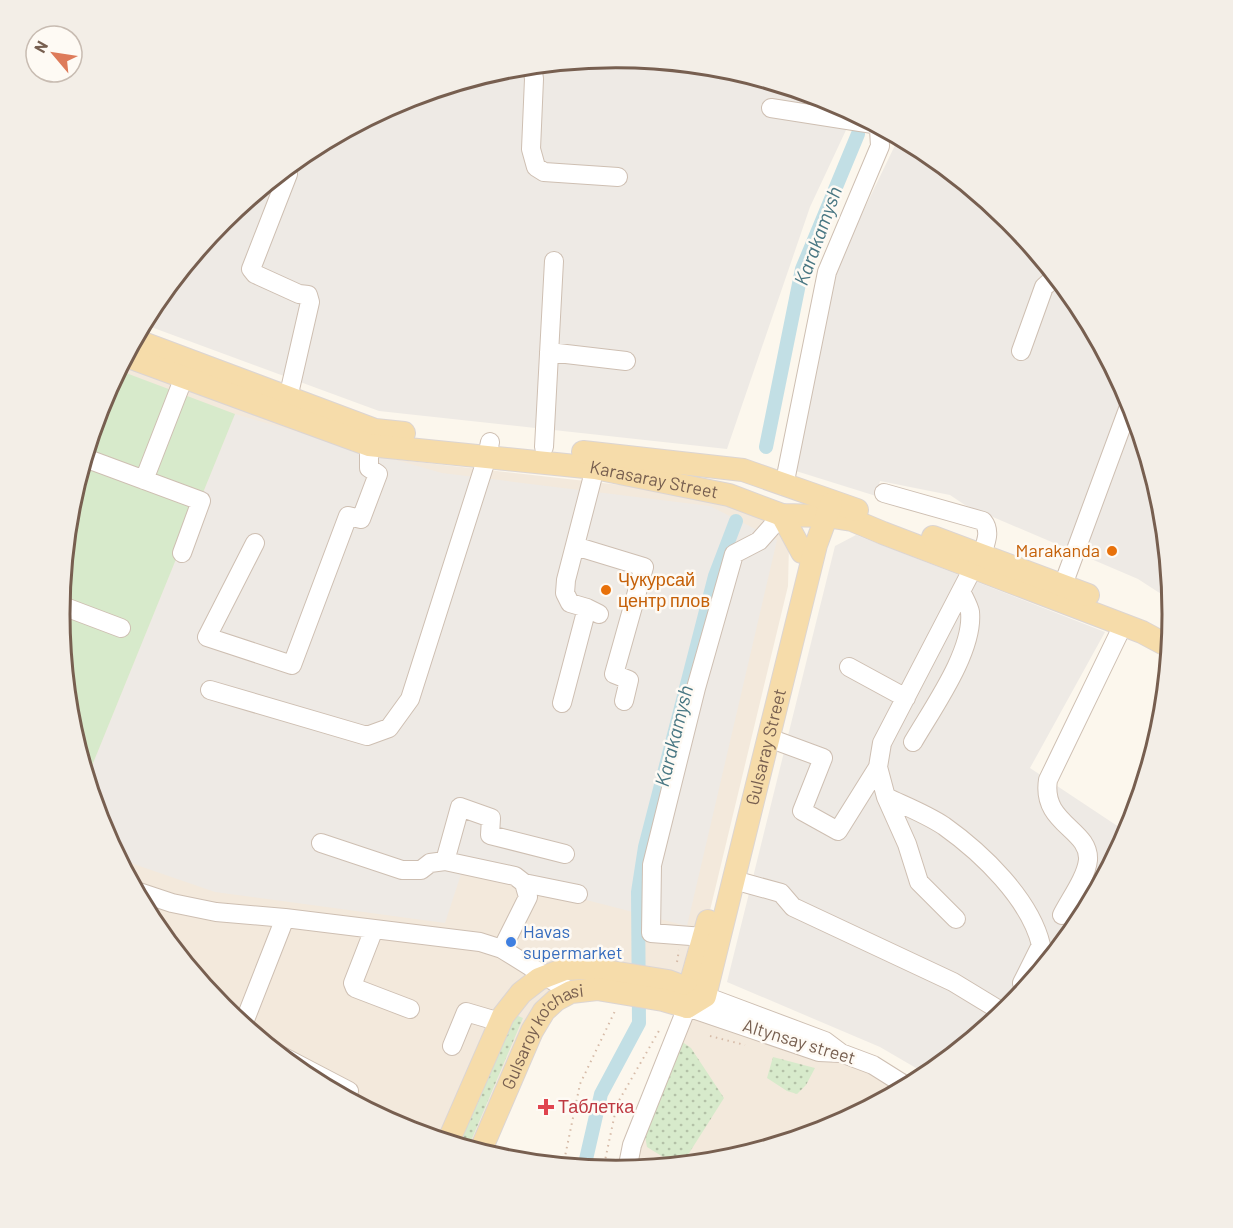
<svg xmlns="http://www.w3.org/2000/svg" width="1233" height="1228" font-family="Barlow,sans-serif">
	<defs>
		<pattern id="grass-dots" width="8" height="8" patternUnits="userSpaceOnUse" patternTransform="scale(1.5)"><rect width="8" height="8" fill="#d7eacb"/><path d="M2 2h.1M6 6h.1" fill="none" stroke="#b3c1a7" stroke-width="1.8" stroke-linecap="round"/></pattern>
	</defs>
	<rect width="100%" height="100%" fill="#fcf7ed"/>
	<path fill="#f3e9dc" d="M122,363L373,457L700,494L761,518L778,526L789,545L788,586L687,1006L908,1087L829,1129L725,1160L627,1170L687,1007L563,996L480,1152L403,1128L307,1077L222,1008L153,923L102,827L70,722V505L102,401Z"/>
	<path fill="#eeeae5" d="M617,57L725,68L830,100L854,113L810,207L727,449L379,411L143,324L154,304L223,220L307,151L404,99L508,68Z
		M899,137L926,151L1011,220L1080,305L1131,401L1163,506L1172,601L1138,579L965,505L950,495L880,481L876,496L796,471L830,280Z
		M235,414L442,473L710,506L777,540L687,926L463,868L445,923L215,892L119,859L102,827L87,778Z
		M856,535L1105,632L1030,768L1128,833L1079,924L1010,1008L928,1075L880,1047L727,982L835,546Z"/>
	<path fill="url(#grass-dots)" d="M513,1014L523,1018L468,1148L457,1145Z
		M681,1041L691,1048L724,1098L686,1158L694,1163L676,1165L647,1147L645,1136Z
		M773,1057L815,1068L806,1085L797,1094L787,1091L767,1078Z"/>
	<path fill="#d7eacb" d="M118,370L235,414L87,778L70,722L60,614L70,505L102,401Z"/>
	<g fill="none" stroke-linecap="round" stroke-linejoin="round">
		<path stroke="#c2dfe5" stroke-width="14" d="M766,447L802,269L858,134
			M584,1168L601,1094L639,1023L638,892L645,847L715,576L736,521"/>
		<defs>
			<path id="minor" d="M529,66L533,72L534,79L531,149L536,167L544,172L618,177
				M771,108L873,124L879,129L880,146L827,272L784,486
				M1021,351L1044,287L1054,278H1057
				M549,352L626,361
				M288,398L310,302L308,295L299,294L255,274L251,269L288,174
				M544,447L554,261
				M85,458L201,501L182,553
				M595,468L566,580L565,593L570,603L587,608L599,614
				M144,480L184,377
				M884,493L983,521C991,531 986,542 982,554
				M255,543L207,637L292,665L348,516L361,519L378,474L369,468V445
				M575,546L644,567L614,674L629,680L624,701
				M1063,585L1131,401
				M60,605L121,628
				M849,667L906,698
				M210,690L367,736L389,728L410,699L487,457L490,442
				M562,703L587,608
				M769,738L823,758L802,811L838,831L878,767
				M913,742C932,709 974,651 970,612C969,606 964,598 961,591
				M886,797C905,806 926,814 944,826C982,853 1030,899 1041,945L1022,983
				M321,843L402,870H421L430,863L445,861L515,876L524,883L528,897L502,949
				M445,861L460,807L491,818L490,835L565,854
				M734,880L781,893L793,907L953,982L1004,1013
				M524,883L578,894
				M136,891L172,903L216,912L285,918L480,942L502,949L571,992
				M1062,915C1070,899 1086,878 1088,860C1090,829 1041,824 1048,780L1123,625
				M956,919L919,882L907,844L886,797L878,767L882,743L973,568
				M374,929L353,983L355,988L410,1009
				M704,937L651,933L652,865L696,688L734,554L759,541L782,515
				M705,996L825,1041L841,1053L873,1065L908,1087
				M243,1025L285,918
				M452,1046L466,1012L500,1022
				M282,1056L349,1091L345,1097
				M627,1170L632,1145L687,1007L819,1052L841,1053"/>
			<g id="major">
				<path d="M135,340L375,430L404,433"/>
				<path id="s1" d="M126,356L369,445L595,468L729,495L782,515L826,516L852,520L883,533L1142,632L1170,647"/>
				<path d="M583,452L743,470L857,510"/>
				<path d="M782,515L802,552"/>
				<path d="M933,537L1088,595"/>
				<path d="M687,1007L689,989L708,921"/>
				<path d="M448,1142L503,1016L521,993L539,979L565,969L587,968L668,981L702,994"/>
				<path id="s2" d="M480,1152L532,1031L544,1011L556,1000L571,992L597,989L663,1000L687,1007L705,996L816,545L831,504"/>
			</g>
		</defs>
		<use href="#minor" stroke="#cebfb2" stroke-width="20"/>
		<use href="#major" stroke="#dcd5d2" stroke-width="24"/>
		<path stroke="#d6bba8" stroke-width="2" stroke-dasharray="1.5 4.5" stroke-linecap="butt" d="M677,962L679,950
			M710,1036L745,1045
			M563,1166L580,1084L615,1011
			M603,1170L617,1104L660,1029"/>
		<use href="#minor" stroke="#fff" stroke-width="18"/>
		<use href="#major" stroke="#f6dcaa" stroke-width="22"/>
	</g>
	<g fill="#e8710a" stroke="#fefaf4" stroke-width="2">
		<circle cx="1112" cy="551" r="6"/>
		<circle cx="606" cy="590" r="6"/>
	</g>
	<circle fill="#3f7fe0" stroke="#fefaf4" stroke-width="2" cx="511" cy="942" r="6"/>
	<path fill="#e0444e" stroke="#fefaf4" stroke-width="2" d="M543 1098h6v6h6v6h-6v6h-6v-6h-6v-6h6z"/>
	<g text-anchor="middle" stroke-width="5" stroke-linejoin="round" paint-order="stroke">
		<g font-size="18" fill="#775f50" stroke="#fefaf4">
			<text dy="6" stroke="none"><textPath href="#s1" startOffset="546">Karasaray Street</textPath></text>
			<text dy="6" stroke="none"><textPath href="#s2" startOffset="584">Gulsaray Street</textPath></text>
			<text transform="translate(799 1042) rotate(17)" y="6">Altynsay street</text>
			<text dy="6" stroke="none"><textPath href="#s2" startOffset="135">Gulsaroy ko'chasi</textPath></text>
		</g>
		<g font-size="18" fill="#c56008" stroke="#fefaf4" text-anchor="end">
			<text x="1100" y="557">Marakanda</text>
			<text x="618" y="586" text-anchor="start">Чукурсай<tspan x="618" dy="21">центр плов</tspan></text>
		</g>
		<g font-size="18" fill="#366cbe" stroke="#fefaf4" text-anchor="start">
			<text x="523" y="938">Havas<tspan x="523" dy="21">supermarket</tspan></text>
		</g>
		<g font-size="18" fill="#be3a42" stroke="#fefaf4" text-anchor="start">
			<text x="558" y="1113">Таблетка</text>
		</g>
		<g font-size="20" font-style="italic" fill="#477682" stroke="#fefaf4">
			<text transform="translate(818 236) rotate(-70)" y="7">Karakamysh</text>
			<text transform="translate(674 736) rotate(-76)" y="7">Karakamysh</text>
		</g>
	</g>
	<path d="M0 0H1233V1228H0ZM70 614a546 546 0 1 1 1092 0a546 546 0 1 1-1092 0Z" fill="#f3eee7" fill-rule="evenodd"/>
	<path fill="none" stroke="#775f50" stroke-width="3" d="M70 614a546 546 0 1 1 1092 0a546 546 0 1 1-1092 0Z"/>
	<g transform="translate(54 54) rotate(299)"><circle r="28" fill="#fefaf4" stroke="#c8bcb2" stroke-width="1.5"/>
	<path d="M0-4.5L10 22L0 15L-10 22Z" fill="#de7b5a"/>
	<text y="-9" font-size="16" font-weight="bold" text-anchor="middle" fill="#775f50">N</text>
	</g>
</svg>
